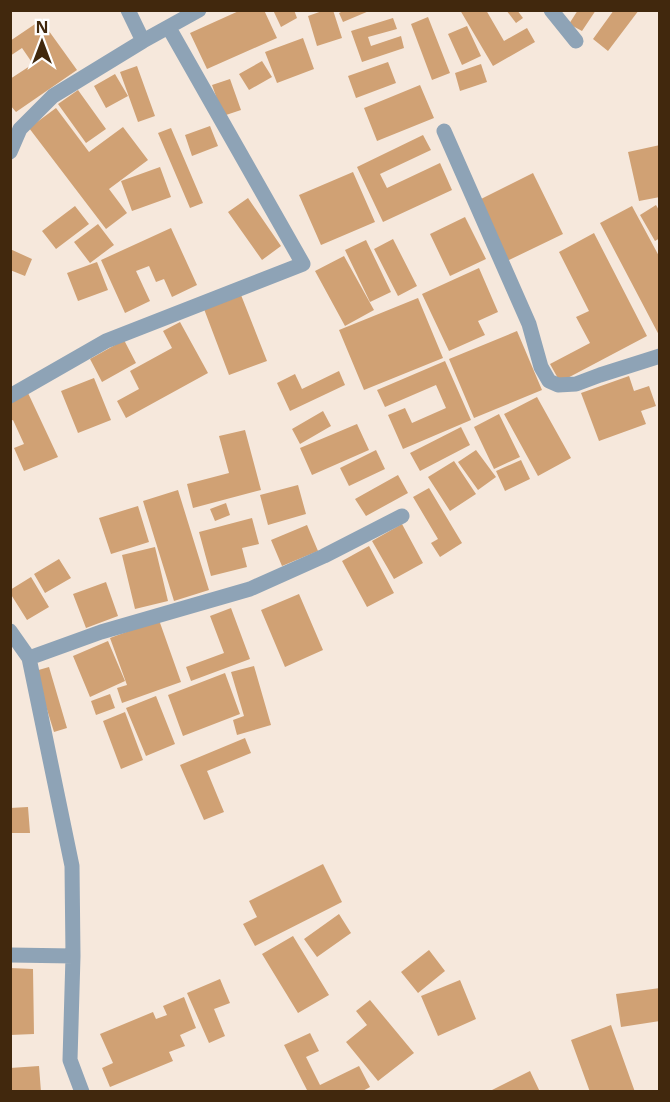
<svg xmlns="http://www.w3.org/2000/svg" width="670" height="1102" font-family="'Open Sans',sans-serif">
	<rect width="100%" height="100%" fill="#f6e8dc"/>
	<path fill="#d0a174" d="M241,10H264L277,38L207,69L190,33Z
		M273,10H294L297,18L281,27Z
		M325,10H333L342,38L317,46L308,16Z
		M345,10H369V11L343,22L339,13Z
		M460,10H486L504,41L527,28L535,42L493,66Z
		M506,10H517L523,18L516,23Z
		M578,10H596L582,31L569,24Z
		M614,10H639L608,51L593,39Z
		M428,17L450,73L432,80L411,24Z
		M393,18L397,29L368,37L371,46L401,36L404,48L362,62L351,31Z
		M41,20L77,70L16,112L10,105V79L33,64L22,48L10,56V41Z
		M467,26L481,56L462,65L448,34Z
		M303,38L314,69L277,83L265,52Z
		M262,61L272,77L249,90L239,74Z
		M388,62L396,83L356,98L348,76Z
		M481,64L487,82L460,91L455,73Z
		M137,66L155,116L138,122L120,72Z
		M115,74L128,96L106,108L94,86Z
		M230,79L241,110L223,116L212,85Z
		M420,85L434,118L377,141L364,108Z
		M78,90L106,129L86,143L58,104Z
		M56,108L89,152L123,127L148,160L109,189L127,213L106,229L29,128Z
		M210,126L218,146L192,156L185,135Z
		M171,128L203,203L190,208L158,133Z
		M423,135L431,150L380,174L387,188L440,163L452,190L383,222L357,167Z
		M660,145V197L639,201L628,152Z
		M160,167L171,197L132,211L121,181Z
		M353,172L375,222L321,245L299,195Z
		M533,173L563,234L507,261L477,201Z
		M248,198L281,246L262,260L228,212Z
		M656,205L660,212V238L655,241L640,215Z
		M75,206L89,224L56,249L42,231Z
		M632,206L660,258V337L600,223Z
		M465,217L486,259L450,276L430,234Z
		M98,224L114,245L90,263L74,242Z
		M171,228L197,285L172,297L164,279L156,282L149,266L136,271L150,301L125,313L101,260Z
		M594,233L647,336L560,382L550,364L590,343L576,317L589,311L559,252Z
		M393,239L417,286L398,296L374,249Z
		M366,240L391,292L370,302L345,250Z
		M10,249L32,259L25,276L10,270Z
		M344,256L374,310L345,326L315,271Z
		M97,262L108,290L78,301L67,273Z
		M479,268L498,312L478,321L485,335L449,351L422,294Z
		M241,295L267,361L229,375L204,309Z
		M418,298L443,358L364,390L339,330Z
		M180,322L208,373L126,418L117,401L139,389L130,371L172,348L163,331Z
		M517,331L542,390L474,418L449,359Z
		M124,340L136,363L102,382L90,359Z
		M445,361L471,420L403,449L388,415L405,408L412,423L446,408L436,385L385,407L377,390Z
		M339,371L345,385L290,411L277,383L295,374L302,389Z
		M629,376L634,391L649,386L656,406L641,411L646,424L599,441L581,393Z
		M94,378L111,420L78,433L61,391Z
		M28,393L58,457L24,471L14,448L24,444L13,420L10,421V401Z
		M537,397L571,458L538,476L504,414Z
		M323,411L331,426L300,444L292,429Z
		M499,414L520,457L494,469L474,427Z
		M357,424L369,450L312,475L300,448Z
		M461,427L470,445L420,471L410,453Z
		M245,430L261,490L193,508L187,484L229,473L219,436Z
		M376,450L385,469L349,486L340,468Z
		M476,450L496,477L478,490L458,462Z
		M521,460L530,479L505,491L496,471Z
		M454,461L476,494L450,511L428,477Z
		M398,475L408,493L366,516L355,499Z
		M298,485L306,514L268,525L260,495Z
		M429,488L462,543L440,557L431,543L438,539L413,497Z
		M178,490L209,590L174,601L143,501Z
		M226,503L230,515L215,521L210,509Z
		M138,506L149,542L111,554L99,518Z
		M252,518L259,544L242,548L247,567L211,576L199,532Z
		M402,524L423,563L394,579L372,541Z
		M307,525L318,551L282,566L271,540Z
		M369,546L394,593L367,607L342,561Z
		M155,547L168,601L135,609L122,555Z
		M59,559L71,578L45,593L34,574Z
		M31,577L49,607L27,620L10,593V590Z
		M106,582L118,616L86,628L73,594Z
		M299,594L323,650L285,667L261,610Z
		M231,608L250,659L191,681L186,667L224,653L210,616Z
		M159,620L181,682L122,703L117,688L127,685L110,638Z
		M108,641L125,681L90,697L73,656Z
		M254,666L271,725L237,735L233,720L244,716L231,672Z
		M49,667L67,728L54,732L35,671Z
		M225,673L240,714L183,736L168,695Z
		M110,694L115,708L96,715L91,701Z
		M156,696L175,744L146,756L126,708Z
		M125,712L143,760L121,769L103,721Z
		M245,738L251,753L207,771L224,812L204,820L180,765Z
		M28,807L30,833H10V808Z
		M323,864L342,902L255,946L243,924L257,917L249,901Z
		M339,914L351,933L317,957L304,939Z
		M293,936L329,995L298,1013L262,954Z
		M429,950L445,971L418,993L401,972Z
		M10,968L33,969L34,1034L10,1035Z
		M220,979L230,1003L214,1009L225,1036L209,1043L187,993Z
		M460,980L476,1019L438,1036L421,996Z
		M660,988V1021L621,1027L616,994Z
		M184,997L196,1028L180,1035L185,1046L169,1052L173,1061L110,1087L102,1068L113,1063L100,1034L153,1012L156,1019L167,1015L163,1006Z
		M370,1000L414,1053L378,1081L346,1042L367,1025L356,1011Z
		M611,1025L635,1092H590L571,1040Z
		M310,1033L319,1051L306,1057L320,1085L359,1066L370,1087L361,1092H308L284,1045Z
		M39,1066L41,1092H10V1068Z
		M530,1071L540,1092H488Z"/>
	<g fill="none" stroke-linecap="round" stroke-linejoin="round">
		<path stroke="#8ea3b6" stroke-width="15" d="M128,10L143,41
			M551,10L576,41
			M444,131L529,324L541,367L549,381L558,385L576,384L600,375L660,356
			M10,152L20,129L53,96L143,41L199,10
			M10,396L106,341L303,264L169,28
			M10,631L29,658L72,866L73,956L70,1060L82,1092
			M29,658L101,632L250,589L324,556L402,516
			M10,955L73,956"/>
	</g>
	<rect width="670" height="1102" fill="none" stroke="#41280d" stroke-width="24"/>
	<g transform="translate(42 42)" stroke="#ffffff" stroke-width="4.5" paint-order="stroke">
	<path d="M0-4.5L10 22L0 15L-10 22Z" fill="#41280d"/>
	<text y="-9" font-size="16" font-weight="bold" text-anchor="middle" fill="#41280d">N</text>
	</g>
</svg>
